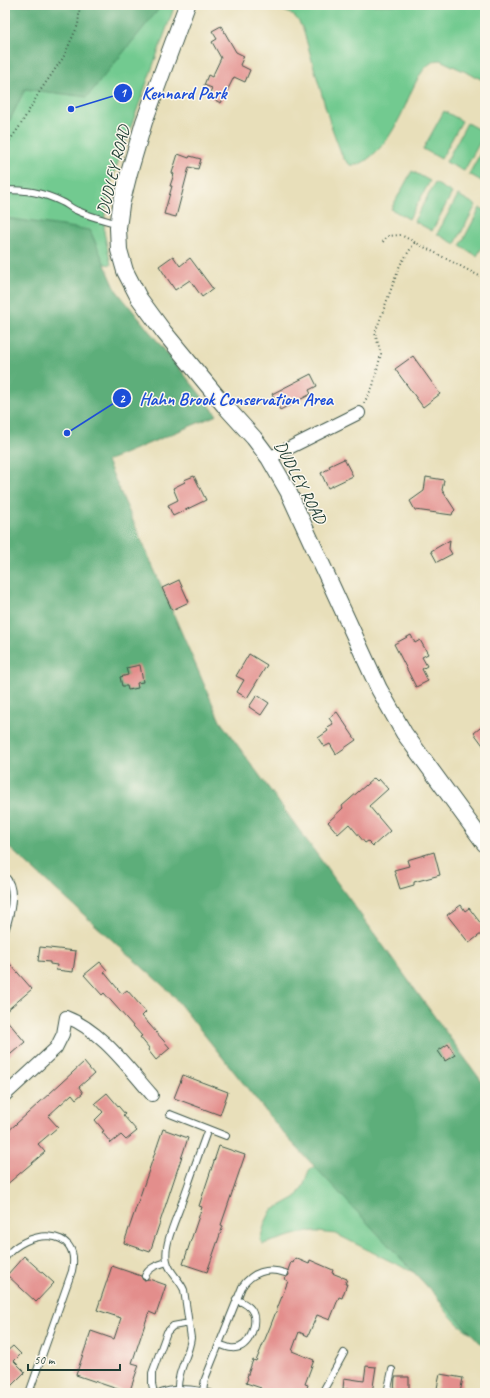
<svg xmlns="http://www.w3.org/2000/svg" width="490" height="1398" font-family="Caveat,sans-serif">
	<rect width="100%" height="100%" fill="#fbf7ec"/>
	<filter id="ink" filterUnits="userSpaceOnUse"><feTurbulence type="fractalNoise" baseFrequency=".025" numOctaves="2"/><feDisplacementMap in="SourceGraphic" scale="8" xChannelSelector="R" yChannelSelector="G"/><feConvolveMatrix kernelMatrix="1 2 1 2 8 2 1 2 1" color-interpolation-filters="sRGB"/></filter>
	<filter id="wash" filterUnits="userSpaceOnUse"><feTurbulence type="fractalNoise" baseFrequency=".012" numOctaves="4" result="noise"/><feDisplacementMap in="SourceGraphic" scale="16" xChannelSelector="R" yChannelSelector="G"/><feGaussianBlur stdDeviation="0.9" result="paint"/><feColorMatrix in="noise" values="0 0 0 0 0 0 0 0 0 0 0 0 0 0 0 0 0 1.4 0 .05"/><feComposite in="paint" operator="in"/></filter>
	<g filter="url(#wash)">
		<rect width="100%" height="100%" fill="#e8dfba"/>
		<path fill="#72ca90" stroke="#488462" d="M5,5H175L112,179L105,213L104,232L111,265L95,262L5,257Z
			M274,5H485V81L440,60C419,60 408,104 399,119C393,131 385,144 374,154C367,160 360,166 350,165L343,158L330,123L303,29C300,24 297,17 291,14C284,10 282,12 274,5Z
			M444,111L462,121L441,159L423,149Z
			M467,123L485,133L464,171L446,162Z
			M485,145V183L469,174Z
			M412,171L430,181L409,219L391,209Z
			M435,183L452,193L432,231L414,221Z
			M458,195L476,205L455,244L437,234Z
			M480,208L485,210V242L477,256L460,246Z
			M318,1164L479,1339L458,1324L446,1311L432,1289L415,1273L386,1259L336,1234L308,1231L263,1244L260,1240L265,1223L271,1211L296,1197L303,1186L309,1170Z"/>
		<path fill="#5dae7a" stroke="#3e7657" d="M5,5H162L87,97L25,89L5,130Z
			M5,218L90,230L116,290L217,415L107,461L220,721L485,1086V1348L284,1134L170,992L5,844Z"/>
		<g id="blocks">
			<path fill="#e38e8c" d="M221,26L236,52L244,56L240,65L250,70L245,82L234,77L221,103L208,97L212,88L204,85L208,75L212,77L221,58L212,42L217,39L212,31Z
				M178,154L189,158L190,156L201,159L198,169L189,167L176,217L164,214L172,186H170L174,174L172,173Z
				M173,256L180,266L190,258L213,289L202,297L190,280L175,290L159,266Z
				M413,356L440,394L423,407L395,369Z
				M311,374L317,386L309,390L311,394L280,410L272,394Z
				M344,459L353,476L328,488L321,473L330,468L329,466Z
				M194,476L206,500L173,516L168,505L178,500L173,488L185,482L184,480Z
				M426,477L444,480L442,490L455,510L453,512L452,515L415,510L410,501L424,491Z
				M450,540L449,549L452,554L437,562L431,551Z
				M179,580L189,602L172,610L162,588Z
				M411,635L415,643L420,640L428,654L422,657L427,666L422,669L428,681L416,687L394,644Z
				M249,654L267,665L247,698L237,692L244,680L236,676Z
				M140,665L143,682L137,683L138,688L128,690L127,686H122L120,677L128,675L126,668Z
				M257,695L269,703L261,715L249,707Z
				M337,712L356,740L336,754L330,744L324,747L318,738L328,731L326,728L333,724L329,718Z
				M485,724V748L474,733Z
				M374,778L377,781L379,779L388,789L369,806L390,831L373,846L368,841L365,843L349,824L338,834L328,822L343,808L342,806Z
				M434,852L440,875L414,882V885L400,889L394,870L409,866L407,860Z
				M461,905L465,911L469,908L485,929V931L469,943L447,915Z
				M40,947L76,951L73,972L56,970L57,965L50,964V962L38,961Z
				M5,958L32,989L5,1012Z
				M100,962L107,970L104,972L122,994L127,990L146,1012L142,1016L170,1048L156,1060L148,1050L149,1048L140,1037L142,1036L104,993L102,995L84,975Z
				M5,1018L25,1042L5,1059Z
				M448,1044L455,1055L445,1061L438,1051Z
				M84,1062L94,1074L79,1087L83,1093L76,1099L72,1094L48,1116L58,1127L38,1144L45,1152L5,1186V1134Z
				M183,1075L228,1092L220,1115L174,1098Z
				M107,1093L125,1114L123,1115L137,1131L126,1140L121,1135L111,1143L102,1132L104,1131L95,1120L103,1112L95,1103Z
				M163,1129L188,1138L150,1252L124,1243Z
				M219,1146L245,1155L221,1225L223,1226L207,1272L183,1264L202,1207L199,1206Z
				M24,1256L54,1283L36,1302L7,1275Z
				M295,1258L309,1264L310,1260L333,1270L332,1273L347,1279L345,1284H347L342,1298L339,1297L330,1320L317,1315L308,1336L299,1332L292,1351L314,1360L305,1384L308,1385L305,1393H259L261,1388L246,1383L248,1378L247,1377L253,1360L256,1361L270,1327L288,1281L284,1279L289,1275L288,1270L291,1262L293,1263Z
				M112,1266L141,1276L143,1280L149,1279L166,1285L156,1315L149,1312L132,1363L139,1365L129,1393L76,1375L91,1331L114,1339L121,1318L97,1310Z
				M13,1346L21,1354L14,1361L25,1372L5,1392V1351L6,1352Z
				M366,1366L376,1367L372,1393H347L348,1389H343L344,1378L364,1381Z
				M440,1374L463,1378L460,1393H436Z
				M395,1377H409V1393H394Z"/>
		</g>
	</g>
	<g filter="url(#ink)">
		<use href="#blocks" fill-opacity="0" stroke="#3d5548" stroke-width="1"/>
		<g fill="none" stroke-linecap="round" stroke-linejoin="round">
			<defs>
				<path id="service" d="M5,190C26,190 42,192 62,202C67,204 72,209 78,211C91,217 105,220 119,224
					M5,876C18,889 10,916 5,931
					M170,1114L226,1136
					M5,1258C24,1230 82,1224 72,1271L29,1393
					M145,1276C149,1267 158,1265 167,1262
					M219,1344C226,1347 232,1350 240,1347C252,1342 260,1317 249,1307C246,1304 240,1301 236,1299
					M178,1389C177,1371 189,1356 191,1338L184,1290C180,1280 169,1272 167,1261C163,1245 177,1217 182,1202C191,1177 199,1153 208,1129
					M203,1391L205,1379L242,1287C252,1272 268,1267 285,1273
					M154,1393L152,1384V1373L167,1332L173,1326L189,1323
					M161,1393C177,1387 193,1389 210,1393
					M322,1393L344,1353
					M387,1393L392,1370"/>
				<path id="minor" d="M269,458L359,413
					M5,1095L56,1048L63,1034L66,1017C101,1030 128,1068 152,1095"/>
				<path id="tertiary" d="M187,5L144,122L129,173L121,205L118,228L119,250L125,271L139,298L164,332L224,405L254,438L269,458L288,491L379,689L404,733L485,844"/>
			</defs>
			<use href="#service" stroke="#3d5548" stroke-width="8"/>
			<use href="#minor" stroke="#3d5548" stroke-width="14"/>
			<use href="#tertiary" stroke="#3d5548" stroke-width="18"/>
			<path stroke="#3d5548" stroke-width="2" stroke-dasharray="1 3" stroke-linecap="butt" d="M5,147L20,126L40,91L63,58L78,25L80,5
				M383,242L387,236L401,235L485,279
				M364,403L373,386L381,354L375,333L400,265L415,242"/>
			<use href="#service" stroke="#fff" stroke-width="6"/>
			<use href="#minor" stroke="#fff" stroke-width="12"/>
			<use href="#tertiary" stroke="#fff" stroke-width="16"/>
		</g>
	</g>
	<g text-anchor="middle" stroke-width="3" stroke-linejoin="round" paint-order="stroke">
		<g font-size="17" fill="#1f3d34" stroke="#fbf7ec">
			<text transform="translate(113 170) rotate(-76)" y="6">DUDLEY ROAD</text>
			<text transform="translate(301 482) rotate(62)" y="6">DUDLEY ROAD</text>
		</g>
	</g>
	<path fill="none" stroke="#1d4ed8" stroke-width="1.5" d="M71 109L123 93M67 433L122 398"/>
	<g fill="#1d4ed8" stroke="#fbf7ec" stroke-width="1.5">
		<circle cx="71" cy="109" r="4"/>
		<circle cx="67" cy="433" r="4"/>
		<circle cx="123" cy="93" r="10"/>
		<circle cx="122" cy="398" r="10"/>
	</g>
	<g font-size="12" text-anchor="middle" font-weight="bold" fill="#fff">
		<text x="123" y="97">1</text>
		<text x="122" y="403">2</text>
	</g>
	<g font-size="18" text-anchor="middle" font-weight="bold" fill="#1d4ed8" stroke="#fbf7ec" stroke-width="3" stroke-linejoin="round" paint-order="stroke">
		<text x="184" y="99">Kennard Park</text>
		<text x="236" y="405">Hahn Brook Conservation Area</text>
	</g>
	<rect width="490" height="1398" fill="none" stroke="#fbf7ec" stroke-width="20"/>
	<path d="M28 1364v6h92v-6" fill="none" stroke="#1f3d34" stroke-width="2"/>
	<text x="34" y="1364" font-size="12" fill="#1f3d34" stroke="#fbf7ec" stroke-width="3" paint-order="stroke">50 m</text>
</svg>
